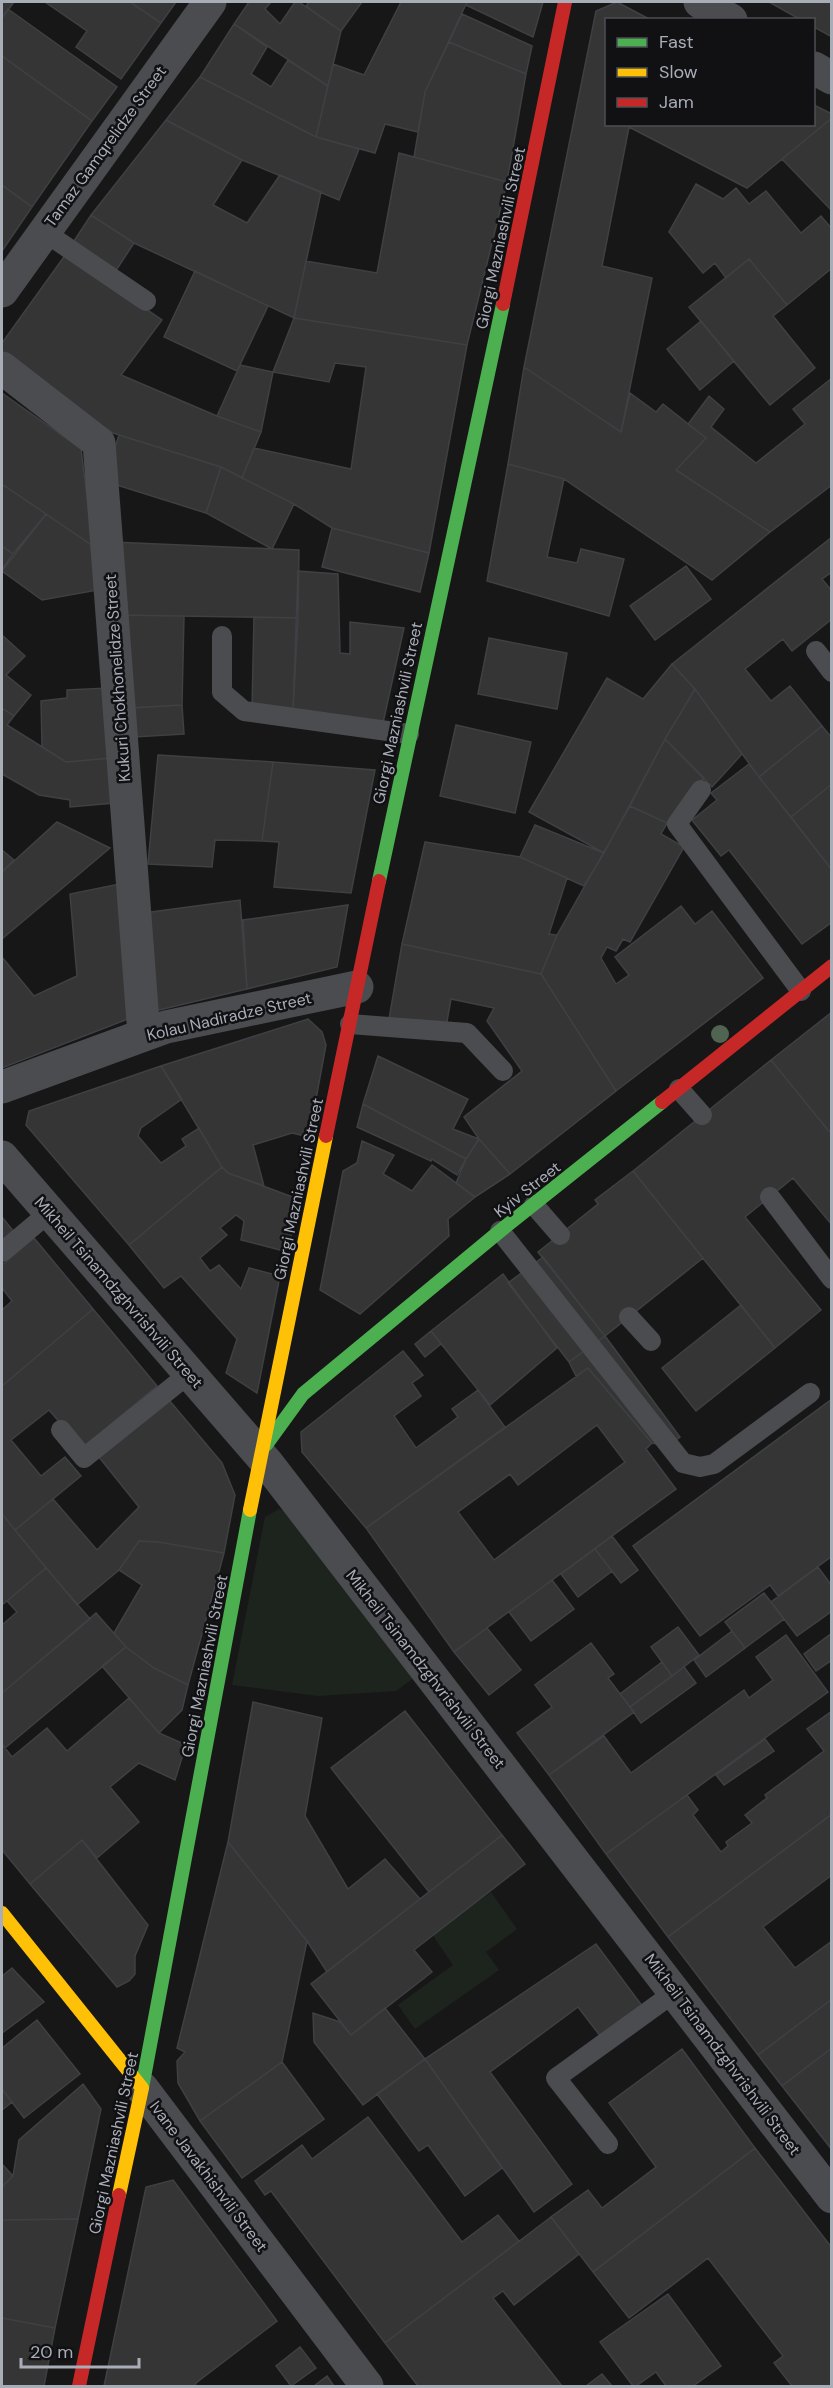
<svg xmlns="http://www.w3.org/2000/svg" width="833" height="2388" font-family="'DM Sans',sans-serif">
	<rect width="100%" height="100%" fill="#171717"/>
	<path fill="#1d241e" d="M279,1509L292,1513L415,1677L396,1691L318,1696L232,1685L265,1517Z
		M491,1892L517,1929L486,1952L499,1970L415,2029L398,2005L453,1965L432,1934Z"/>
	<path fill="#353536" stroke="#3f4043" stroke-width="1.5" fill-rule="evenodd" d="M2,2H14L2,18Z
		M45,2H130L161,23L121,79L76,47L87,31Z
		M130,2H176L161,23Z
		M249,2H271L265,9L280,24L295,2H299L341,31L328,86L234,24Z
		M309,2H362L341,31L306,6Z
		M401,2H467L425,92L418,132L385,124L375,153L316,137L333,64L364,75Z
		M467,2H543L533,37L466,5Z
		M617,2L651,20H606V124H814V105L832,114V118L747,188L629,127L602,266L652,278L621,432L524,367L596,11Z
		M769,2H832V37L814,27V20H801Z
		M8,9L117,87L92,121L2,56V18Z
		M462,14L532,46L526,74L449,42Z
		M234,24L267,47L251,74L271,87L288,60L328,86L316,137L200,77Z
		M449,42L526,74L507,182L414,157L425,92Z
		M2,56L92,121L32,207L2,185Z
		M200,77L316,137L359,149L339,200L242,160L166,120Z
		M832,118V211L782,159Z
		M166,120L242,160L213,205L247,223L280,175L321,192L294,318L134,243L91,215Z
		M399,153L507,182L467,345L294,318L306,261L377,273Z
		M696,184L723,199L736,188L749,204L766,191L801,233L821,216L832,229V268L787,305L749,259L726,278L715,263L703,273L669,232Z
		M2,185L32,207L2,251Z
		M91,215L134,243L115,272L72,244Z
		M66,254L162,320L121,375L217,416L261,432L242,478L221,467L113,433L2,363V343Z
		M749,259L787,305L773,316L815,368L770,405L689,307Z
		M195,271L268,306L237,371L164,337Z
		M294,318L467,345L429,553L332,528L294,504L242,478L254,448L351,469L366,367L335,363L329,382L273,372Z
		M701,321L734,361L700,390L667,349Z
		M240,365L273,372L261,432L217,416Z
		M524,367L621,432L630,393L656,412L663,404L706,438L676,470L770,532L712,580L564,479L508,464Z
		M832,378V485L770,532L676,470L706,438L688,424L709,396L724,409L711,427L756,463L805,424L793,409Z
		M2,393L81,449L93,546L2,484Z
		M119,435L221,467L206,513L104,481Z
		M508,464L564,479L547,557L577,563L581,549L624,559L609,616L487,581Z
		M221,467L294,504L272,549L206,513Z
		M2,484L46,514L13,554L2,546Z
		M46,514L93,546L98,590L42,600L2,571Z
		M332,528L429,553L420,592L322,567Z
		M832,537V572L822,579L832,591V619L792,651L783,639L745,669L771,701L790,686L822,726L759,777L695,689L672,664Z
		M113,542L299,550L298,618L117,615Z
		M2,546L13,554L2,569Z
		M686,566L711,599L655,640L630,606Z
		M298,571L338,574L340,653L350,654V622L404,628L383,723L293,711Z
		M117,615L184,616L182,705L127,708Z
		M254,617L298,618L293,711L252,707Z
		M2,635L25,656L6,675L31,695L14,716L2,708Z
		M489,638L567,653L557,709L478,694Z
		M672,664L695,689L665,739L604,853L529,812L607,678L643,699Z
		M108,688L111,758L66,762L42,747L41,701L67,698V690Z
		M695,689L742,754L712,787L665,739Z
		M182,705L184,734L134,737L133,708Z
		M2,708L14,716L7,725L66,762L111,758L115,803L70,807V800L39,795L2,774Z
		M456,725L531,742L515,813L440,796Z
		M822,726L832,738V784L791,817L759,777Z
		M665,739L704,778L667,823L630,806Z
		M158,755L273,762L262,841L215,840L212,867L148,864Z
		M273,762L375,770L351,893L274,887L279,842L262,841Z
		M749,764L832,870V922L802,944L729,850L721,856L692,820L717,800L711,793Z
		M832,784V870L791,817Z
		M630,806L667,823L661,834L684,847L630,942L623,939L616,951L607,947L601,958L616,984L629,975L615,957L681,906L695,924L712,911L763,978L616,1091L541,974L557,935Z
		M57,822L110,848L2,939V872Z
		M535,825L604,853L584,886L520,857Z
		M425,842L520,857L567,878L549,934L557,935L541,974L402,944Z
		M2,850L14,860L2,872Z
		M120,884L133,1017L2,1068V957L34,996L77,976L70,894Z
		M240,900L247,989L155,1011L144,913Z
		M348,905L337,967L247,989L243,920Z
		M402,944L541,974L616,1091L510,1174L479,1139L464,1117L522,1071L487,1021L494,1008L451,999L446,1027L389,1019Z
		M832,1012V1135L771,1060Z
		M308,1019L322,1032L326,1045L309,1137L292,1133L253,1145L264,1186L228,1173L222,1167L161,1066Z
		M378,1056L468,1099L453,1129L479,1139L466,1159L363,1104Z
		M771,1060L832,1135V1225L793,1178L745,1217L821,1310L775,1348L633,1171Z
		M161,1066L182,1099L141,1128L138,1136L161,1163L186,1146L182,1139L199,1128L222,1167L129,1245L26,1125L29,1111Z
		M363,1104L466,1159L457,1175L432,1159L431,1161L357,1127Z
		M479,1139L510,1174L475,1197L456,1183L466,1159Z
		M362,1141L394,1155L383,1174L412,1191L432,1165L475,1197L448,1219L449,1236L360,1314L320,1290L343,1171L357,1163Z
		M222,1167L228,1173L298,1199L288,1252L241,1240L244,1221L236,1215L220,1228L227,1235L200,1258L210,1271L219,1265L241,1289L249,1268L280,1276L257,1393L226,1373L237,1339L181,1276L164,1288L129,1245Z
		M633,1171L703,1258L605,1336L538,1252L598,1204L595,1200Z
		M2,1217L14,1232L2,1242Z
		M34,1238L93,1309L2,1386V1310L12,1301L2,1288V1265Z
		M543,1257L605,1336L569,1362L508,1283Z
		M503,1274L557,1348L490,1405L431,1331Z
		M741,1305L775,1348L696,1411L662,1368Z
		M93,1309L157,1386L82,1448L49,1410L11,1440L41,1476L65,1457L81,1476L15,1530L2,1514V1386Z
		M431,1331L441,1344L425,1357L415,1344Z
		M605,1336L680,1437L668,1446L652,1443L588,1368L576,1376L569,1362Z
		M403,1351L423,1375L412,1383L421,1396L394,1416L416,1448L458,1417L452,1409L478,1390L505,1427L366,1528L302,1452L301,1432Z
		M588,1368L652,1443L646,1449L676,1489L454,1652L366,1528ZM597,1425L625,1462L494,1560L458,1512L510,1474L518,1485Z
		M832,1399V1556L778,1596L770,1585L700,1636L633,1546Z
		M169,1400L222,1463L235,1495L224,1553L158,1542L139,1541L119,1570L77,1605L15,1530L53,1499L97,1550L139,1507L99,1457Z
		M2,1514L46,1568L2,1605Z
		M612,1536L638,1570L621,1583L595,1549Z
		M139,1541L158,1542L224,1553L188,1685L154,1668L126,1647L114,1633L142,1585L119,1570Z
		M595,1549L612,1571L578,1597L561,1574Z
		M818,1567L832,1586V1611L797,1636L771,1602Z
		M46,1568L90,1619L2,1693V1625L17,1612L7,1601Z
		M552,1580L574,1609L531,1641L509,1612Z
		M764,1593L784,1619L745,1648L725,1622Z
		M96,1613L126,1647L5,1748L2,1744V1693Z
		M678,1627L699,1655L672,1676L651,1647Z
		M487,1628L521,1670L489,1695L454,1652Z
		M732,1631L745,1648L706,1677L694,1660Z
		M832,1633V1660L816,1671L804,1654Z
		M786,1635L828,1692L606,1854L549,1775L604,1736L631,1773L744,1690L749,1698L773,1680L756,1657Z
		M591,1643L614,1674L608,1678L634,1712L549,1775L517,1733L552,1707L535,1685Z
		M126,1647L154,1668L188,1685L182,1710L159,1733L102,1666Z
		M662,1662L672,1676L630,1707L620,1694Z
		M684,1667L696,1683L641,1723L630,1707Z
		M129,1698L159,1733L186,1745L175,1780L139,1763L110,1787L139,1822L97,1858L82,1840L30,1884L2,1850V1744L12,1757L47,1728L67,1751Z
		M253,1702L322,1718L305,1816L348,1889L385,1859L420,1899L327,1972L307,1941L228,1842Z
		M405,1711L502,1835L429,1892L331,1768Z
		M832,1711V1814L668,1937L606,1854L687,1795L698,1810L693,1815L721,1852L728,1846L726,1842L752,1823L745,1815L767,1798L765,1795L824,1751L807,1729Z
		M765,1739L774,1751L724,1785L716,1775Z
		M832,1814V1875L763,1927L795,1968L832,1941V1999L758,2055L668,1937Z
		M502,1835L525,1864L414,1950L432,1972L351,2035L311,1984Z
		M82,1840L148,1925L135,1956V1974L129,1981L117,1987L30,1884Z
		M228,1842L307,1941L282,2062L200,2121L178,2083L177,2061L185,2052L177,2048Z
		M596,1944L643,2007L601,2037L578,2007L490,2072L572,2184L534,2212L425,2059Z
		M12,1968L44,2002L2,2033V1976Z
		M832,1999V2048L782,2086L758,2055Z
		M385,2008L425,2059L363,2105L314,2042L313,2013L340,2022L351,2035Z
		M37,2020L80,2074L24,2118L2,2089V2048Z
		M832,2048V2150L782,2086Z
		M682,2049L755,2148L593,2272L551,2217L588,2190L602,2208L656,2167L609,2103Z
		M425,2059L502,2168L465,2196L428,2145L419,2151L377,2094Z
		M282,2062L324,2119L242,2178L200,2121Z
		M83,2084L101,2109L78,2219L2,2220V2187L13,2176L19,2140Z
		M2,2089L12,2102L2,2110Z
		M368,2117L462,2242L498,2215L519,2241L385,2343L271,2191L265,2195L255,2181L302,2145L312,2159Z
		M755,2148L832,2248V2386H792L774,2363L783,2356L708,2258L629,2318L593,2272Z
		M2,2164L13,2176L2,2187Z
		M173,2180L277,2321L196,2383L195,2386H104L146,2187Z
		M551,2217L579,2254L514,2305L503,2291L493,2298L562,2386H418L385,2343Z
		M78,2219L55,2328L2,2318V2220Z
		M668,2294L721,2366L693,2386H666L656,2372L636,2386H633L600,2342Z
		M2,2318L55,2328L44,2386H2Z
		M300,2347L316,2368L291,2386L276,2366Z
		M602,2374L612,2386H586Z
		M327,2376L334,2386H314Z"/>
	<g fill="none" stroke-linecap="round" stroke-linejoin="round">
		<path stroke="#4b4c50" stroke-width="20" d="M43,231L146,301
			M222,636V692L244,711L409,734
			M816,651L832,672
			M701,790L677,824L801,991
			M350,1024L467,1033L503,1071
			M679,1089L702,1115
			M770,1197L832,1279
			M534,1205L560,1235
			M500,1231L683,1463L700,1467L714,1464L810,1393
			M2,1252L50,1212
			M629,1317L651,1341
			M61,1430L84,1458L190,1373
			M608,2144L556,2078L675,1992"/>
		<path stroke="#4b4c50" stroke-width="33" d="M700,2L731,20
			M814,68L832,78
			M2,291L210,2
			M2,368L99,443L144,1035
			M2,1087L166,1027L357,987
			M2,1157L268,1464L832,2197
			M142,2088L367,2386"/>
		<path stroke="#4caf50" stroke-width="14" d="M379,881L503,304
			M266,1445L303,1394L500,1231L662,1102
			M142,2088L250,1510"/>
		<path stroke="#ffc107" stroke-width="14" d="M250,1510L326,1136
			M2,1913L142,2088L119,2195"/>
		<path stroke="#c62828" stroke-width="14" d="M503,304L565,2
			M662,1102L832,966
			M326,1136L379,881
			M79,2386L119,2195"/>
	</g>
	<circle fill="#506451" cx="720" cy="1034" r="9"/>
	<g text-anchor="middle" stroke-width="5" stroke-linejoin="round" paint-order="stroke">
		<g font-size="16" fill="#a8adb8" stroke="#111113">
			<text transform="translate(105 146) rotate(-54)" y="6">Tamaz Gamqrelidze Street</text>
			<text transform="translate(500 238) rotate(-78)" y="6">Giorgi Mazniashvili Street</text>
			<text transform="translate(117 678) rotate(-94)" y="6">Kukuri Chokhonelidze Street</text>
			<text transform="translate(397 713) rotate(-78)" y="6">Giorgi Mazniashvili Street</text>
			<text transform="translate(229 1016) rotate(-13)" y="6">Kolau Nadiradze Street</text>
			<text transform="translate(298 1189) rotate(-78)" y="6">Giorgi Mazniashvili Street</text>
			<text transform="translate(527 1189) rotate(-38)" y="6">Kyiv Street</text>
			<text transform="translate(119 1292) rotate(49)" y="6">Mikheil Tsinamdzghvrishvili Street</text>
			<text transform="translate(204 1666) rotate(-79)" y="6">Giorgi Mazniashvili Street</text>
			<text transform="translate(426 1669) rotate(52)" y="6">Mikheil Tsinamdzghvrishvili Street</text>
			<text transform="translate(723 2054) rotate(53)" y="6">Mikheil Tsinamdzghvrishvili Street</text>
			<text transform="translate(113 2143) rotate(-78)" y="6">Giorgi Mazniashvili Street</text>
			<text transform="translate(209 2176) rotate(53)" y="6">Ivane Javakhishvili Street</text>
		</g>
	</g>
	<rect width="833" height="2388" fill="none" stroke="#a8adb8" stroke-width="6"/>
	<rect x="605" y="18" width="210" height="108" fill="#111113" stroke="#4d4f55" stroke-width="1.5"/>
	<rect x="617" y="38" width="30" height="9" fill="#4caf50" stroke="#4d4f55" stroke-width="1.5"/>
	<text x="659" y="48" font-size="18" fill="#a8adb8">Fast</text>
	<rect x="617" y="68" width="30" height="9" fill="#ffc107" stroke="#4d4f55" stroke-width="1.5"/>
	<text x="659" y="78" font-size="18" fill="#a8adb8">Slow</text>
	<rect x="617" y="98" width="30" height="9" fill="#c62828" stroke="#4d4f55" stroke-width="1.5"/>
	<text x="659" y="108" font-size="18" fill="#a8adb8">Jam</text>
	<path d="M21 2358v9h118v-9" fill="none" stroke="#a8adb8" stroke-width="3"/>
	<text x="30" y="2358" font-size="18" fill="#a8adb8" stroke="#111113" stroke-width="4.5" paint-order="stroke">20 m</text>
</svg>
